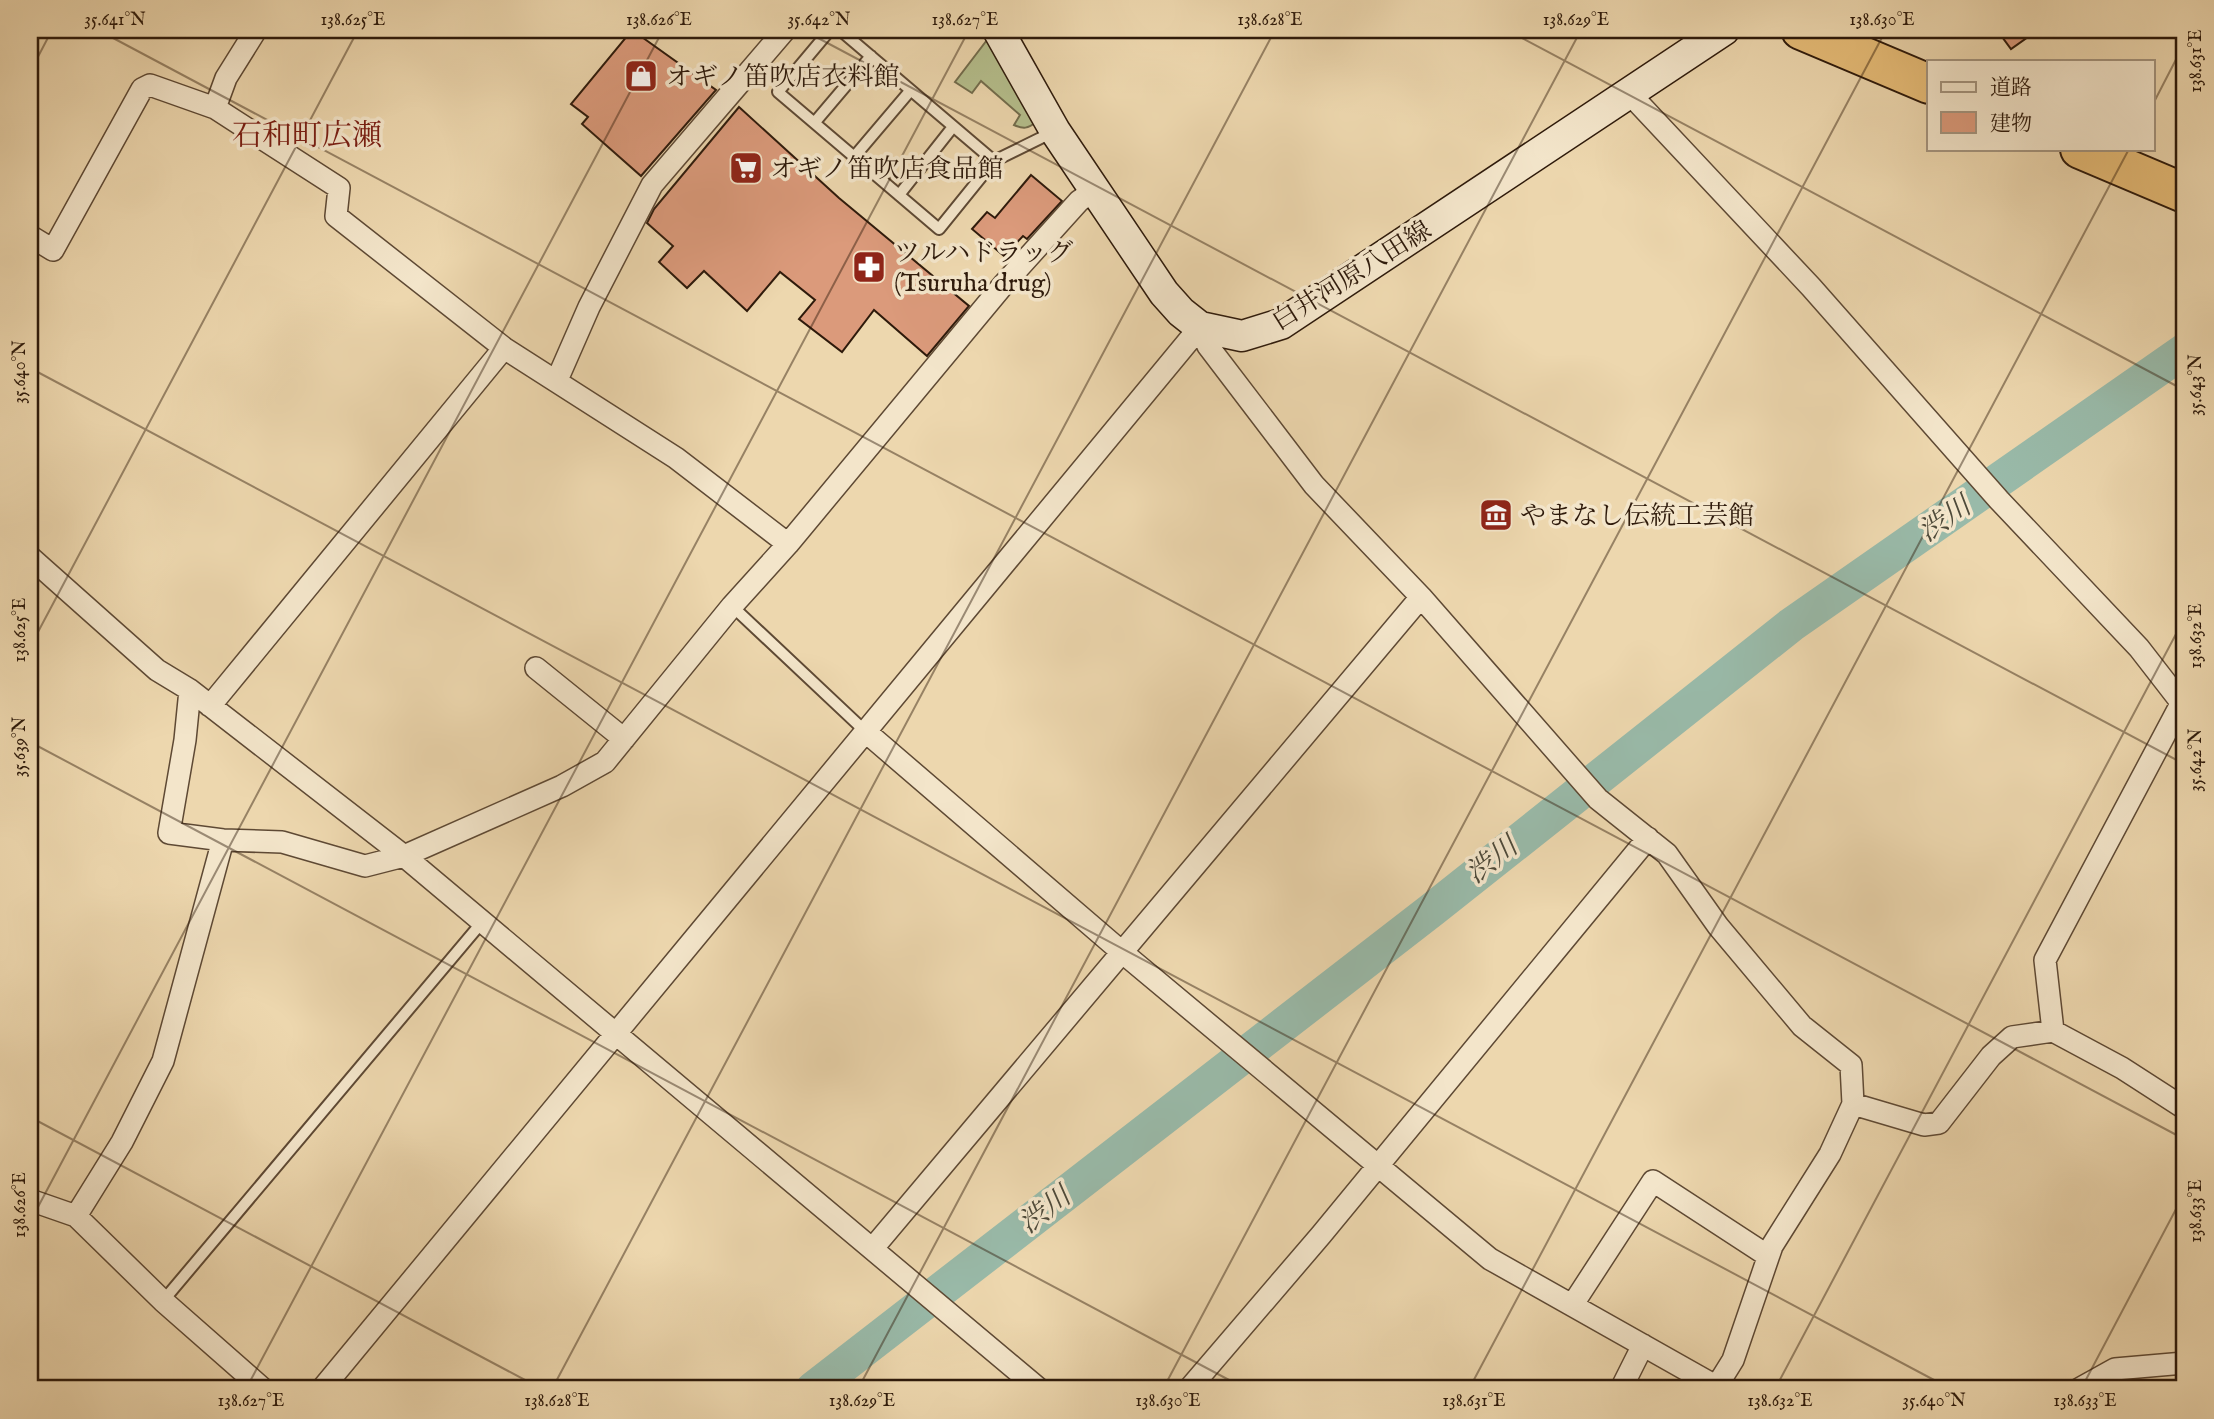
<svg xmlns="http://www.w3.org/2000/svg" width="2214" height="1419" font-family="'IM FELL English','Noto Serif JP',serif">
	<rect width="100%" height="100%" fill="#edd7ae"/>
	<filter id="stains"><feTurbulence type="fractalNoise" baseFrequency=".00286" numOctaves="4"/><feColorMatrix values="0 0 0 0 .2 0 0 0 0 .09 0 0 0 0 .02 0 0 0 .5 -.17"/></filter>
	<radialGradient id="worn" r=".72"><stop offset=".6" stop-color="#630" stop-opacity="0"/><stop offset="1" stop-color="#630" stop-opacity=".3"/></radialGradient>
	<path fill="#b5bf8d" stroke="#726c4c" stroke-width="2" d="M990,36L1036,122C1028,129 1023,129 1014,125L1020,115L981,81L972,93L955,82Z"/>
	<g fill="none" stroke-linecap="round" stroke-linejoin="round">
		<path stroke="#99baa9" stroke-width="35" d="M813,1389L1433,909L1791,625L2184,351"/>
	</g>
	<path fill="#db9a7b" stroke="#2e1a0b" stroke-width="2" d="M632,30L716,90L641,176L582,124L588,117L571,104Z
		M1997,30H2038L2011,49Z
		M739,107L839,198L969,306L927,356L874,310L842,352L799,319L815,300L780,272L747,311L704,271L687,288L659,262L673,246L647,223L654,209Z
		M1031,175L1062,201L1027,239L1023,236L1004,256L972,229L987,212L995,218Z"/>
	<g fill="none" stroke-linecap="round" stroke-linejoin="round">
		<defs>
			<path id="lane" d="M830,30L778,92L939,229L994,161L1053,132
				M840,30L994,161
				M815,122L871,56
				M854,157L910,91
				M899,195L952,128
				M732,606L866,732
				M163,1301L483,921"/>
			<path id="street" d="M1629,93L1811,287L1999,500L2139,648L2184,706
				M215,108L226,78L256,30
				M30,236L53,250L142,89L150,85L215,108L339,188L336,216L504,348L676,458L788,544
				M557,380L589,307L652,185L785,30
				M30,557L157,670L190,690L404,856L1039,1389
				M536,668L624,739
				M190,690L185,740L169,833L223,840L282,842L365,866L404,856L562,786L605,762L732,606L788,544L1004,284L1079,201L1096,189
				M210,706L504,348
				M866,732L1123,953L1490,1259L1717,1387
				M2053,1031L2045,960L2181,704
				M1853,1104L1924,1125L1939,1123L1991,1056L2012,1037L2053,1031L2122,1068L2184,1108
				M30,1200L76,1216L163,1301L263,1389
				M76,1216L122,1142L163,1061L223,840
				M873,1248L1421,597
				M1573,1304L1653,1181L1768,1256
				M322,1389L1200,327L1208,346L1314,485L1421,597L1598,799L1667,854L1718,926L1802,1026L1851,1065L1853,1104L1830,1154L1772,1246L1733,1360L1715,1389
				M1189,1389L1321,1235L1648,838
				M1621,1389L1643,1345
				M2079,1389L2115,1369L2184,1363"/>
			<path id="secondary" d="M998,30L1055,131L1164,293L1181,312L1200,327L1242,336L1281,324L1724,30"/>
			<path id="highway" d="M1801,30L1929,84
				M2080,149L2184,193"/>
		</defs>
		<use href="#lane" stroke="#5e4934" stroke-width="14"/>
		<use href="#street" stroke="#5e4934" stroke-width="24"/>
		<use href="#secondary" stroke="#2e1a0b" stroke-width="33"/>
		<use href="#highway" stroke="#2e1a0b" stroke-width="42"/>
		<use href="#lane" stroke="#f3e5ca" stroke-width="10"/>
		<use href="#street" stroke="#f3e5ca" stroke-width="21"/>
		<use href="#secondary" stroke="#f3e5ca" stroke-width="30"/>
		<use href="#highway" stroke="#e6bc77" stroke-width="38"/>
	</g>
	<path fill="none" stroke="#2e1a0b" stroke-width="2" stroke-opacity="0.45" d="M98,30L2184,1139M803,30L2184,764M1507,30L2184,390M30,72L52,30M2153,104L2184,44M30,368L1951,1389M30,647L358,30M30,742L1246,1389M30,1117L542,1389M30,1222L663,30M246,1389L969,30M552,1389L1275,30M858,1389L1581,30M1163,1389L1886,30M1469,1389L2129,149M1775,1389L2184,619M2081,1389L2184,1194"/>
	<defs>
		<symbol id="shop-square" viewBox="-11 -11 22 22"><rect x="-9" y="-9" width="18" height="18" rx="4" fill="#8f2418" stroke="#f3e5ca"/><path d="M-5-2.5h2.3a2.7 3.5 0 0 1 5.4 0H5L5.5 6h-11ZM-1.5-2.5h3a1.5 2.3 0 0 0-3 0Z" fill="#fff"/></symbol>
		<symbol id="supermarket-square" viewBox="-11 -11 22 22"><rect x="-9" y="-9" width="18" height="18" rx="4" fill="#8f2418" stroke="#f3e5ca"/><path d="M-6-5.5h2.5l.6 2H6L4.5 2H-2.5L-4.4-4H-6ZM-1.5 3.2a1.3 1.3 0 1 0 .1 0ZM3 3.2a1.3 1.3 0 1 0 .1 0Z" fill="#fff"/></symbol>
		<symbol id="pharmacy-square" viewBox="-11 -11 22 22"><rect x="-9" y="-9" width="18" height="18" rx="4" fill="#8f2418" stroke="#f3e5ca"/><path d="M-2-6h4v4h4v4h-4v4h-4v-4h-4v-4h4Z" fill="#fff"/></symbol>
		<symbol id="museum-square" viewBox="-11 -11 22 22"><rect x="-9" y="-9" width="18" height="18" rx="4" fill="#8f2418" stroke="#f3e5ca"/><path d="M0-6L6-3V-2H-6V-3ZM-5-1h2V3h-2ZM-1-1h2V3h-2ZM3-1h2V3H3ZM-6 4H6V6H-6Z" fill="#fff"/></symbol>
	</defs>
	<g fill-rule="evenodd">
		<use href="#shop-square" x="622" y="57" width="38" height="38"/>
		<use href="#supermarket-square" x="727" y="149" width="38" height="38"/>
		<use href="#pharmacy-square" x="850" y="248" width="38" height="38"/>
		<use href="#museum-square" x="1477" y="496" width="38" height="38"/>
	</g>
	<g text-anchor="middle" stroke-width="7" stroke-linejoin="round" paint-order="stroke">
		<g font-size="26" fill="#2e1a0b" stroke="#f3e5ca" text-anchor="start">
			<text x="666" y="85">オギノ笛吹店衣料館</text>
			<text x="770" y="177">オギノ笛吹店食品館</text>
			<text x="894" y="261">ツルハドラッグ<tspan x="894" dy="30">(Tsuruha drug)</tspan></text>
			<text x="1520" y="524">やまなし伝統工芸館</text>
		</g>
		<g font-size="26" fill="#2e1a0b" stroke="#f3e5ca">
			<text transform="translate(1351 275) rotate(-32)" y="9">白井河原八田線</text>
		</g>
		<g font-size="28" font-style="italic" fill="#4e4a3a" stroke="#f3e5ca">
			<text transform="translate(1944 518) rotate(-35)" y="10">渋川</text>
			<text transform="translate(1491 859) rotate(-38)" y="10">渋川</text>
			<text transform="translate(1044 1209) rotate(-38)" y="10">渋川</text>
		</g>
		<g font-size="30" fill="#7a1f14" stroke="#f3e5ca">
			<text x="307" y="145">石和町広瀬</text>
		</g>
	</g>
	<rect width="2214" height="1419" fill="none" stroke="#edd7ae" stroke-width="77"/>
	<rect x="1927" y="60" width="228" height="91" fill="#f3e5ca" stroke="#a4947e" stroke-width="2"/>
	<rect x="1941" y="82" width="35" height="10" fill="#f3e5ca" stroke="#a4947e" stroke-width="2"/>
	<text x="1990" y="94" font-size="21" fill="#2e1a0b">道路</text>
	<rect x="1941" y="112" width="35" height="21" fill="#db9a7b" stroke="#a4947e" stroke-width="2"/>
	<text x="1990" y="130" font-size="21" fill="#2e1a0b">建物</text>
	<rect x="38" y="38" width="2138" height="1342" fill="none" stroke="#2e1a0b" stroke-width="2.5"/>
	<g font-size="18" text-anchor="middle" fill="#2e1a0b">
		<text x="115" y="25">35.641°N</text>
		<text x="353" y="25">138.625°E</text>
		<text x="659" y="25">138.626°E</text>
		<text x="819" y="25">35.642°N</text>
		<text x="965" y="25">138.627°E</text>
		<text x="1270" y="25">138.628°E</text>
		<text x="1576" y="25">138.629°E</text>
		<text x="1882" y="25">138.630°E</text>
		<text transform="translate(2195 61) rotate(-90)" y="6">138.631°E</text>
		<text transform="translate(19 372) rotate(-90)" y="6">35.640°N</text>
		<text transform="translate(2195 385) rotate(-90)" y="6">35.643°N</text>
		<text transform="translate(19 630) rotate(-90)" y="6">138.625°E</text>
		<text transform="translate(2195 636) rotate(-90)" y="6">138.632°E</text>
		<text transform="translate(19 747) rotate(-90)" y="6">35.639°N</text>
		<text transform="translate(2195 760) rotate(-90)" y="6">35.642°N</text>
		<text transform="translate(19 1205) rotate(-90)" y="6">138.626°E</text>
		<text transform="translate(2195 1211) rotate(-90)" y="6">138.633°E</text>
		<text x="251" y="1406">138.627°E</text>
		<text x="557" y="1406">138.628°E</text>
		<text x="862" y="1406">138.629°E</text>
		<text x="1168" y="1406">138.630°E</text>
		<text x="1474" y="1406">138.631°E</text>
		<text x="1780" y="1406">138.632°E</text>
		<text x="1934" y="1406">35.640°N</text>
		<text x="2085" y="1406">138.633°E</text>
	</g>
	<rect width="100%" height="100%" filter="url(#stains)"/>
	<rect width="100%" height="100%" fill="url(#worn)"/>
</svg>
